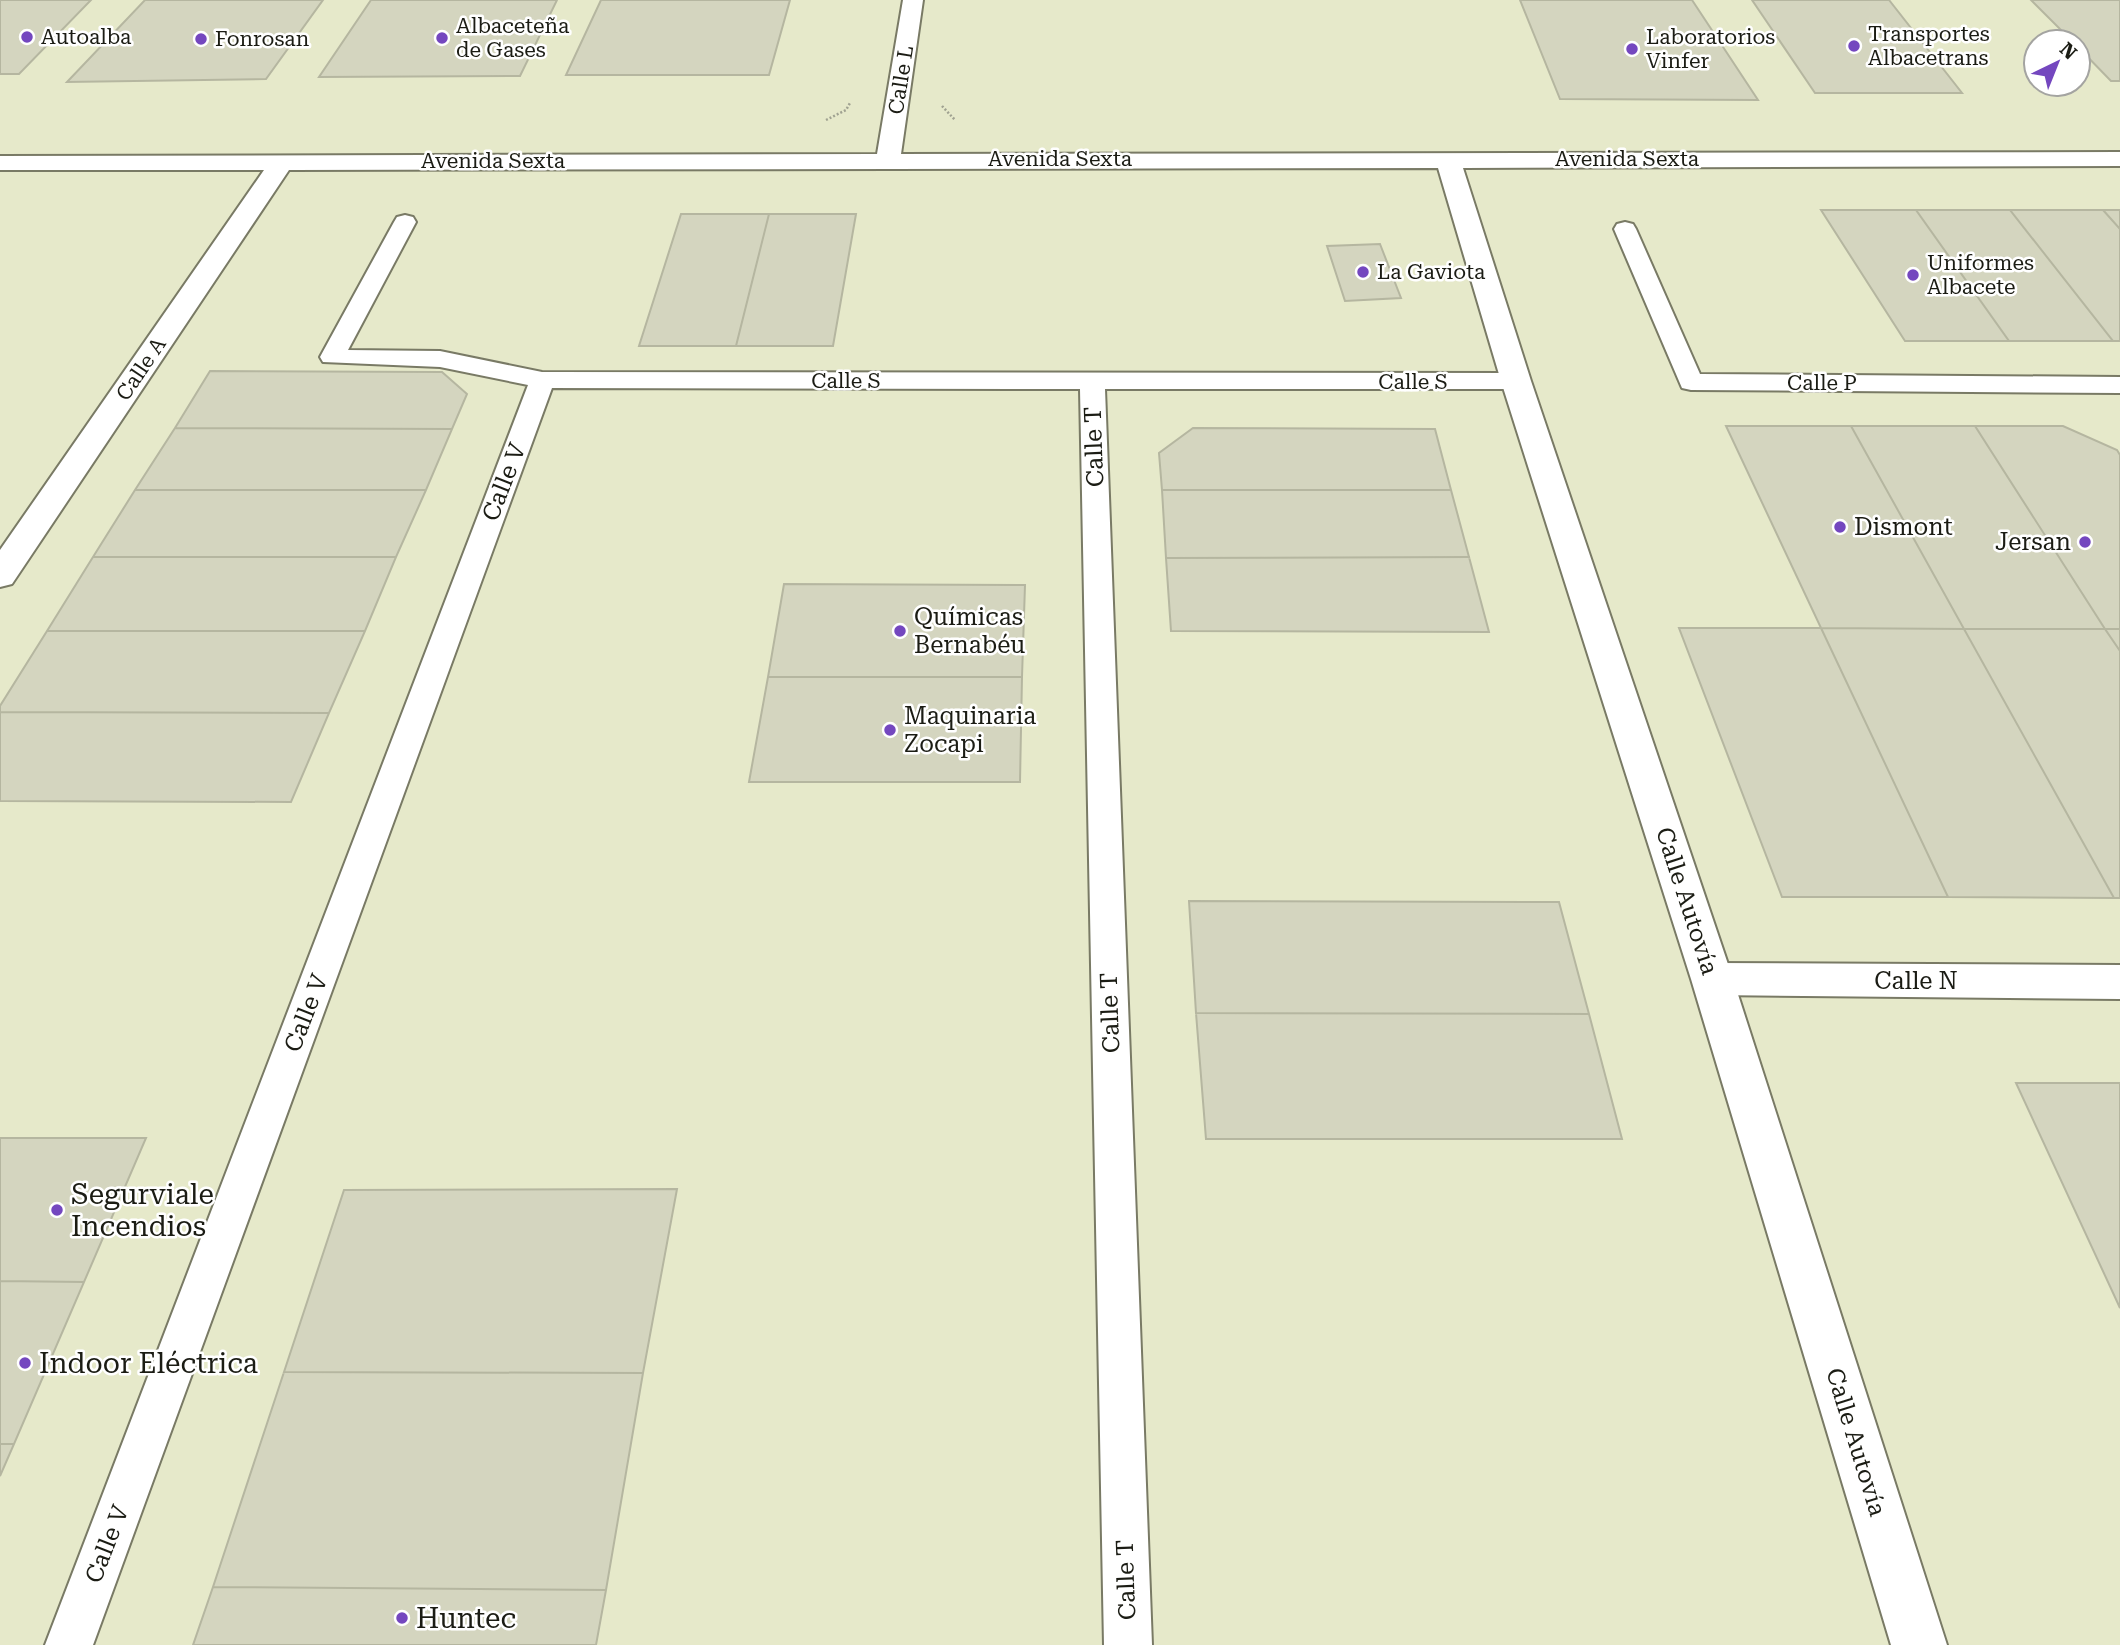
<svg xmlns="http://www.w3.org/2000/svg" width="2120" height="1645" font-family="'Roboto Serif',serif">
	<rect width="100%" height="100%" fill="#f2f4dd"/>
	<path fill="#e6e9ca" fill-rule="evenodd" d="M0,0H2120V1645H0ZM2036,42H2078V84H2036Z"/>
	<path fill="#d4d5bf" stroke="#b5b6a0" stroke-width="2" d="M0,0H91L19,74H0Z
		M145,0H323L266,79L67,82Z
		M371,0H557L520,76L319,77Z
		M601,0H790L769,75H566Z
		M1520,0H1692L1758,100L1560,99Z
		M1752,0H1889L1962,93H1815Z
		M2031,0H2120V81H2111L2078,47V42H2073Z
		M1821,210H1916L2009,341H1905Z
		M1916,210H2010L2113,341H2009Z
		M2010,210H2103L2120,229V341H2113Z
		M2103,210H2120V229Z
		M681,214H769L736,346H639Z
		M769,214H856L833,346H736Z
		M1380,244L1401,298L1345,301L1327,246Z
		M210,371L442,372L467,394L452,429L175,428Z
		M1726,426H1851L1964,629L1821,628Z
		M1851,426H1975L2105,629H1964Z
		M1975,426H2063L2117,450L2120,455V629H2105Z
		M175,428L452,429L426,490H135Z
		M1193,428L1435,429L1451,490H1162L1159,453Z
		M135,490H426L396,557H93Z
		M1162,490H1451L1469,557L1166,558Z
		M93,557H396L365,631H47Z
		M1469,557L1489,632L1171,631L1166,558Z
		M784,584L1025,585L1022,677H768Z
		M1679,628H1821L1948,897H1782Z
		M1821,628L1964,629L2114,898L1948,897Z
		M1964,629H2105L2120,651V898H2114Z
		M2105,629H2120V651Z
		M47,631H365L329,713L0,712V706Z
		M768,677H1022L1020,782H749Z
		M0,712L329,713L291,802L0,801Z
		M1189,901L1559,902L1589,1014L1196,1013Z
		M1196,1013L1589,1014L1622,1139H1206Z
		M2016,1083H2120V1308Z
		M0,1138H146L84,1282L0,1281Z
		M677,1189L643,1373L284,1372L344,1190Z
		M0,1281L84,1282L14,1444H0Z
		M284,1372L643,1373L606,1590L213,1587Z
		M0,1444H14L0,1476Z
		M213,1587L606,1590L596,1645H193Z"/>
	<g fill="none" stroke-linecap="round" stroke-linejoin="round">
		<defs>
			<path id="service" d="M405,215L413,217L416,222L348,350L440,351L542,372L1516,373L1525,375L1529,381L1525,387L1516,389H1105L1152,1645H1104L1080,389L552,388L93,1645H45L528,385L440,367L323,362L320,357L394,222L397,217Z
				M1625,222L1633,224L1636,229L1700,374L2120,377V393L1691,390L1682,388L1614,229L1617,224Z
				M1712,963L2120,965V999L1712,995L1699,991L1694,979L1699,967Z"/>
			<path id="minor" d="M903,0H923L901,154L2120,152V166L1463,168L1531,381L1733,979L1947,1645H1891L1691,979L1501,381L1438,168L289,170L12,584L0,587V550L264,170H0V156L877,154Z"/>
		</defs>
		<use href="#service" stroke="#797a65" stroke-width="4"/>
		<use href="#minor" stroke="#797a65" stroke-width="4"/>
		<path stroke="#a0a291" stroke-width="2.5" stroke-dasharray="2 2" stroke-linecap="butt" d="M942,106L955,120
			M826,120L846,110L850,103"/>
		<use href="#service" fill="#fff" fill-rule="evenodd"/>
		<use href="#minor" fill="#fff" fill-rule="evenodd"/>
	</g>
	<g fill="#7447bf" stroke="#fff" stroke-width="2.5">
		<circle cx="27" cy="37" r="7"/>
		<circle cx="442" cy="38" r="7"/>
		<circle cx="201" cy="39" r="7"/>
		<circle cx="1854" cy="46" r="7"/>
		<circle cx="1632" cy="49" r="7"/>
		<circle cx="1363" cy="272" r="7"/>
		<circle cx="1913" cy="275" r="7"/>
		<circle cx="1840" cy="527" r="7"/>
		<circle cx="2085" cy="542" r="7"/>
		<circle cx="900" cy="631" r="7"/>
		<circle cx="890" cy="730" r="7"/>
		<circle cx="57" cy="1210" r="7"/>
		<circle cx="25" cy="1363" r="7"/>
		<circle cx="402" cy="1618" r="7"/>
	</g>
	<g text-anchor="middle" stroke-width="5" stroke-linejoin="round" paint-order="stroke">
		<g font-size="21" fill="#1b1c14" stroke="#fff" text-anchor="start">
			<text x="456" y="33">Albaceteña<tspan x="456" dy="24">de Gases</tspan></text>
			<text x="1868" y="41">Transportes<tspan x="1868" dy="24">Albacetrans</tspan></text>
			<text x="41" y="44">Autoalba</text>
			<text x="1646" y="44">Laboratorios<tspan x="1646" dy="24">Vinfer</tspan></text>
			<text x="215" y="46">Fonrosan</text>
			<text x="1927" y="270">Uniformes<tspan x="1927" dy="24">Albacete</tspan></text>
			<text x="1377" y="279">La Gaviota</text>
		</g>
		<g font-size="21" fill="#1b1c14" stroke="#fff">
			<text transform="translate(901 80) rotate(-81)" y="7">Calle L</text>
			<text x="1060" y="166">Avenida Sexta</text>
			<text x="1627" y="166">Avenida Sexta</text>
			<text x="493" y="168">Avenida Sexta</text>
			<text transform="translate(141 369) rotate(-56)" y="7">Calle A</text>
			<text x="846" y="388">Calle S</text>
			<text x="1413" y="389">Calle S</text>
			<text x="1822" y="390">Calle P</text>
		</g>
		<g font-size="24" fill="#1b1c14" stroke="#fff">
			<text transform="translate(1094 447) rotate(-92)" y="8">Calle T</text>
			<text transform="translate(504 482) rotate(-69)" y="8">Calle V</text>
			<text transform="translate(1687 901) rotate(72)" y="8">Calle Autovía</text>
			<text x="1916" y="989">Calle N</text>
			<text transform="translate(306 1013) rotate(-69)" y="8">Calle V</text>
			<text transform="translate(1110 1013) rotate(-92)" y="8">Calle T</text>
			<text transform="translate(1856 1442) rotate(73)" y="8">Calle Autovía</text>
			<text transform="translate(107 1544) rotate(-69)" y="8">Calle V</text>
			<text transform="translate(1126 1580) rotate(-92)" y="8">Calle T</text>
		</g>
		<g font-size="24" fill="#1b1c14" stroke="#fff" text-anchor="start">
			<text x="1854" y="535">Dismont</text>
			<text x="2071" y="550" text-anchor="end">Jersan</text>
			<text x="914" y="625">Químicas<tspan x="914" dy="28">Bernabéu</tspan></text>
			<text x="904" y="724">Maquinaria<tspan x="904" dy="28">Zocapi</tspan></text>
		</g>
		<g font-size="28" fill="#1b1c14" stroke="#fff" text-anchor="start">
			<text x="71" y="1204">Segurviale<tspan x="71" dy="32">Incendios</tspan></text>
			<text x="39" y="1373">Indoor Eléctrica</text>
			<text x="416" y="1628">Huntec</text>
		</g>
	</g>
	<g transform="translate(2057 63) rotate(43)"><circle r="33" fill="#ffffff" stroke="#a4a4a1" stroke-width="2"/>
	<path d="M0-5L12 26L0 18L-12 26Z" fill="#7447bf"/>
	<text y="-10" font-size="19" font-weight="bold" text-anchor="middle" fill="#1b1c14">N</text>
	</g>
</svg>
